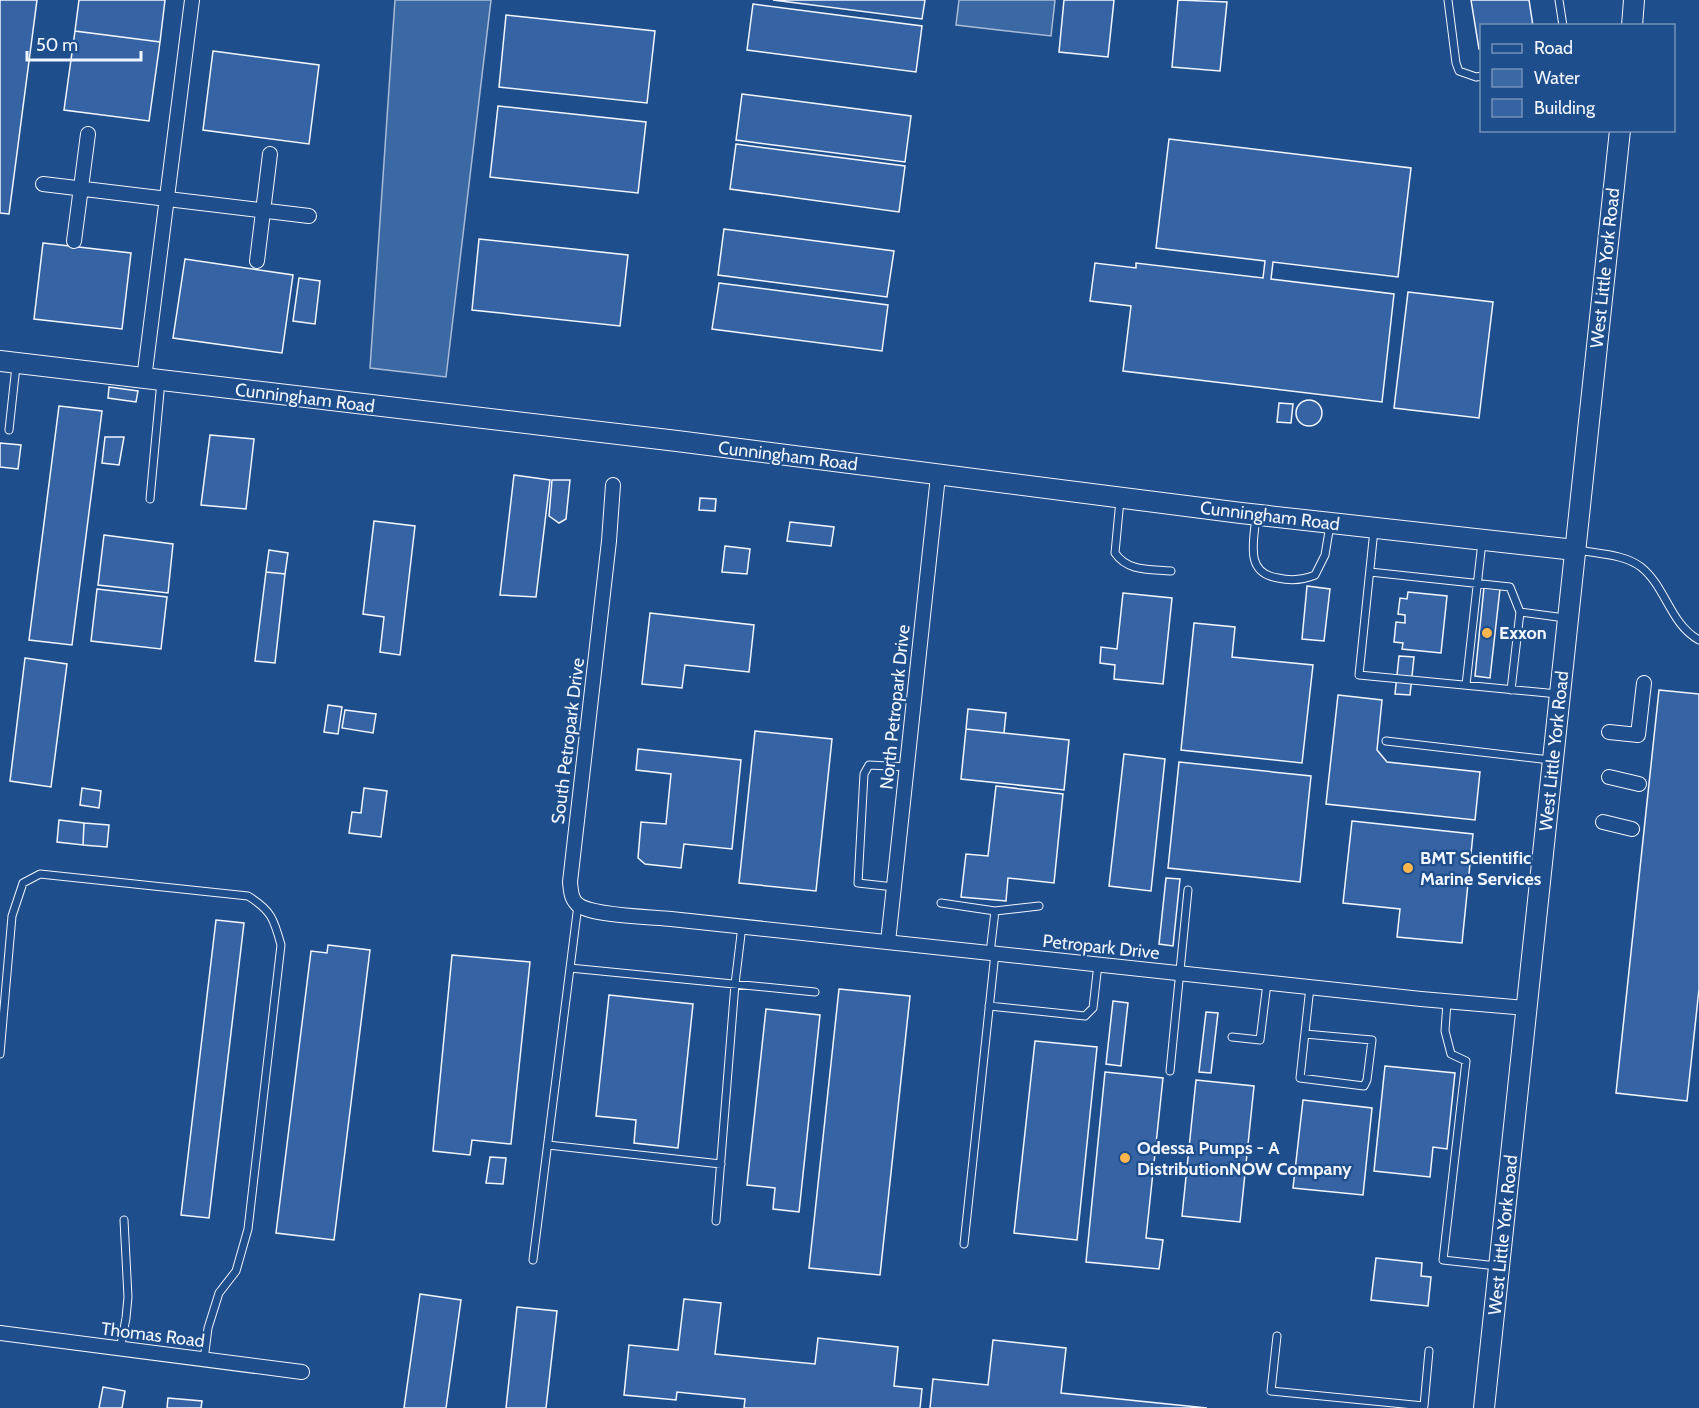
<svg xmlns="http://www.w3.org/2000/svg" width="1699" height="1408" font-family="Cabin,sans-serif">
	<rect width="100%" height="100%" fill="#1f4e8c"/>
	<path fill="#3b69a3" stroke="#a8bbd7" stroke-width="1.5" d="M395,0H491L446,377L370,368Z
		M959,0H1055L1051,36L956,25Z"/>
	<path fill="#3563a3" stroke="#f2f6ff" stroke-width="1.5" d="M0,0H37L9,214L0,213Z
		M79,0H165L160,42L75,31Z
		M773,0H925L922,19Z
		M1064,0H1114L1108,57L1059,52Z
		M1178,0L1227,2L1220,71L1172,67Z
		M1471,0H1529L1533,26H1482V49H1479Z
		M753,4L922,26L916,72L747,50Z
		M506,15L655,31L647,103L499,87Z
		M75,31L160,42L149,121L64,110Z
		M213,51L319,65L309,144L203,130Z
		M742,94L911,116L905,162L736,140Z
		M498,106L646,122L638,193L490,177Z
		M1169,139L1411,168L1398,277L1273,262L1271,279L1394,294L1382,402L1123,371L1131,306L1090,301L1095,263L1136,268V263L1263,278L1265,261L1156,248Z
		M736,144L905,166L899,212L730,189Z
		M724,229L894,251L887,297L718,275Z
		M479,239L628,255L620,326L472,310Z
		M43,243L131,253L122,329L34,319Z
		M185,259L293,275L282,353L173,338Z
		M299,278L320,281L315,324L293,321Z
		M719,283L888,305L882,351L712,329Z
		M1408,292L1493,302L1479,418L1394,408Z
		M109,387L138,391L136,402L108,398Z
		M1296 413a13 13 0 1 1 26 0a13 13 0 1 1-26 0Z
		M1279,403L1293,404L1291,423L1277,422Z
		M59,406L102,411L72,645L29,640Z
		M210,435L254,439L246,509L201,505Z
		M105,437H124L119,465L102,463Z
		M0,443L21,445L18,469L0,467Z
		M514,475L550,480L536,597L500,595Z
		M552,480H570L566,519L559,523L549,516Z
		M700,498L716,499L715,511L699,510Z
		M374,521L415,526L400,655L380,652L384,617L363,614Z
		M790,522L834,527L831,546L787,541Z
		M104,535L173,544L168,593L98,585Z
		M725,546L750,549L747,574L722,572Z
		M269,550L288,553L285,574L266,572Z
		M266,572L285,574L275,663L255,661Z
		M1307,586L1330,589L1324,641L1302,639Z
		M1484,587L1500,589L1490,678L1475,676Z
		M97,589L167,597L161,649L91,641Z
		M1408,592L1447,596L1441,653L1402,649L1403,643L1394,642L1396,622L1405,623V615L1398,614L1400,598L1407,599Z
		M1123,593L1172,598L1163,684L1114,679L1115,665L1100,663L1101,647L1117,649Z
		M650,613L754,625L749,672L685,665L682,688L642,684Z
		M1194,623L1235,627L1232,657L1313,665L1302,763L1181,750Z
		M1399,656L1414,657L1410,695L1395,694Z
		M25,658L67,664L51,787L10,781Z
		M1659,690L1699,694V989L1687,1101L1616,1093Z
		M1338,695L1382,700L1377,750L1387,762L1480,772L1475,820L1326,804Z
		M328,705L342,707L338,734L324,732Z
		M968,709L1006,713L1004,733L966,729Z
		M345,710L376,714L373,733L342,728Z
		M966,729L1069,740L1064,790L961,779Z
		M755,731L832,739L816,891L739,883Z
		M638,749L741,760L732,849L684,844L681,868L645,864L638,858L641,822L666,824L671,774L636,770Z
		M1124,754L1165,759L1151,891L1109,886Z
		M1179,762L1311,776L1300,882L1168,868Z
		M996,786L1063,794L1054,883L1008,878L1006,901L961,897L966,854L988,856Z
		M82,788L101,791L99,808L80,805Z
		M364,788L387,791L381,837L349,833L352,812L361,813Z
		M59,820L84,823L83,845L57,842Z
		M1352,821L1473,834L1462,943L1397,937L1400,909L1343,903Z
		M84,823L109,825L107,847L83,845Z
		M1166,878L1180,879L1173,946L1159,944Z
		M216,920L244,923L209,1218L181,1215Z
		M328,945L370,950L334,1240L276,1233L311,951L327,953Z
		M452,955L530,962L511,1144L472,1140L470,1155L433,1151Z
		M839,989L910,996L880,1275L809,1268Z
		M609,995L693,1004L678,1148L634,1143L636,1120L596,1116Z
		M1113,1001L1128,1003L1121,1066L1106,1064Z
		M766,1009L820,1015L799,1212L773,1209L775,1188L747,1185Z
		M1206,1012L1218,1013L1211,1073L1199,1072Z
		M1035,1041L1097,1047L1077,1240L1014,1233Z
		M1385,1066L1455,1073L1447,1149L1433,1147L1430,1177L1374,1171Z
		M1105,1072L1163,1078L1146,1238L1163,1240L1159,1269L1086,1262Z
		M1196,1080L1254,1086L1240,1222L1182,1216Z
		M1303,1100L1372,1108L1363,1195L1293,1188Z
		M490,1157L506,1158L503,1184L486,1183Z
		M1376,1258L1422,1263L1421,1276L1431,1277L1428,1306L1371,1300Z
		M420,1294L461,1300L446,1408H404Z
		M684,1299L721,1303L715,1354L815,1364L818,1338L898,1347L894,1386L922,1389L920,1408H744L745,1399L677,1392L676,1400L624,1395L629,1345L678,1350Z
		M517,1307L557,1311L546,1408H506Z
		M993,1340L1066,1348L1061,1393L1207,1408H930L933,1379L988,1385Z
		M103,1387L125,1391L122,1408H99Z
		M168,1398L202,1401L201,1408H167Z"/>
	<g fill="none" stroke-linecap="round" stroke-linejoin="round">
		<defs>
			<path id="lane" d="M1448,0L1456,63L1459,71L1476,77L1482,76
				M1559,0L1563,26
				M9,430L16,366
				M150,499L161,381
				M1120,500L1115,553C1128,572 1150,569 1171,571
				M1256,516C1254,541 1244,573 1278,578C1291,581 1303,580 1315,575L1325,555L1330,525
				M1374,530L1359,675L1558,694
				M1578,550C1598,554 1624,554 1641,567C1666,587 1670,624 1699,640
				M1370,572L1510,587L1520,612L1565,618
				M1466,685L1482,542
				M1511,690L1520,612
				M1386,741L1550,760
				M894,887L858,883L864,774L869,765L907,767
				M941,903L995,911L990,953
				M995,911L1039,906
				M570,968L815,992
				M1447,1002L1445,1031L1451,1054L1466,1061L1443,1260L1497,1266
				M989,1006L1085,1016L1093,1008L1098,964
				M1305,1034L1372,1040L1367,1080L1364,1086L1300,1078L1310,987
				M1232,1037L1260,1040L1267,983
				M0,1054L12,916L23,883L40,874L248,896C271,910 274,919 281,945L248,1229L236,1271L219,1293L208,1328L204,1360
				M1170,1071L1188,890
				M548,1145L721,1164
				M716,1221L735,984L742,926
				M964,1244L995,953
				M533,1260L578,905
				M1277,1336L1271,1391L1424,1406L1429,1351
				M120,1350L126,1318L128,1297L124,1220"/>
			<path id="street" d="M43,184L309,216
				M74,241L88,134
				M257,261L270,154
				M144,379L192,0
				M613,485L609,541L570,882C571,891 571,898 577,904C590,916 651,917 671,919L1421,999L1527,1008
				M1609,732L1638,735L1644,683
				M1609,777L1639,784
				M1603,822L1632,829
				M888,942L938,476
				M0,1333L302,1372"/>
			<path id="secondary" d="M1632,26L1634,0
				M0,361L677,441L1241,513L1575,550
				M1484,1408L1620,130"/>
		</defs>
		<use href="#lane" stroke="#f2f6ff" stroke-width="9"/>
		<use href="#street" stroke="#f2f6ff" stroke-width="16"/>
		<use href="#secondary" stroke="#f2f6ff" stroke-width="22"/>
		<use href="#lane" stroke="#1f4e8c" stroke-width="7"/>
		<use href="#street" stroke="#1f4e8c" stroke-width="14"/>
		<use href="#secondary" stroke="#1f4e8c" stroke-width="20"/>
	</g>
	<g fill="#ffb74d" stroke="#1f4e8c" stroke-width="2">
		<circle cx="1487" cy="633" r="6"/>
		<circle cx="1408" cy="868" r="6"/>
		<circle cx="1125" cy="1158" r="6"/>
	</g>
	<g text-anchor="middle" stroke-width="4.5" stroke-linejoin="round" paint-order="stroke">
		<g font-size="18" fill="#f2f6ff" stroke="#1f4e8c">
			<text transform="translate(1605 268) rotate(-84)" y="6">West Little York Road</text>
			<text transform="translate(305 398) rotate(7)" y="6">Cunningham Road</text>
			<text transform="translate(788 456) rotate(7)" y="6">Cunningham Road</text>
			<text transform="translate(1270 516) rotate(7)" y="6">Cunningham Road</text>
			<text transform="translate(895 707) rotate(-84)" y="6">North Petropark Drive</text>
			<text transform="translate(568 741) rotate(-83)" y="6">South Petropark Drive</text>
			<text transform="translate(1554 751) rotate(-84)" y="6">West Little York Road</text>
			<text transform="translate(1101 947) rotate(6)" y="6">Petropark Drive</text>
			<text transform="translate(1503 1235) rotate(-84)" y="6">West Little York Road</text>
			<text transform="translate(153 1335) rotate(7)" y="6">Thomas Road</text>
		</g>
		<g font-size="18" font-weight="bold" fill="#f2f6ff" stroke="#1f4e8c" text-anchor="start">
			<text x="1499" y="639">Exxon</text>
			<text x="1420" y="864">BMT Scientific<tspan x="1420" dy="21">Marine Services</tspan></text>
			<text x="1137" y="1154">Odessa Pumps - A<tspan x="1137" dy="21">DistributionNOW Company</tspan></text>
		</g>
	</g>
	<rect x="1480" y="24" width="195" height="108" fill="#1f4e8c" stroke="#7391ba" stroke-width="1.5"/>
	<rect x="1492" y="44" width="30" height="9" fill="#1f4e8c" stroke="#7391ba" stroke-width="1.5"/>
	<text x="1534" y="54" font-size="18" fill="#f2f6ff">Road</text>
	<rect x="1492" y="69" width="30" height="18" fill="#3b69a3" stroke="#7391ba" stroke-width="1.5"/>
	<text x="1534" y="84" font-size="18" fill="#f2f6ff">Water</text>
	<rect x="1492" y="99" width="30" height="18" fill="#3563a3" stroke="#7391ba" stroke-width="1.5"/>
	<text x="1534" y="114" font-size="18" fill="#f2f6ff">Building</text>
	<path d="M27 51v9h114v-9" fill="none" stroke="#f2f6ff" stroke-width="3"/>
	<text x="36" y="51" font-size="18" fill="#f2f6ff" stroke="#1f4e8c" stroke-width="4.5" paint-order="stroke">50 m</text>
</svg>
